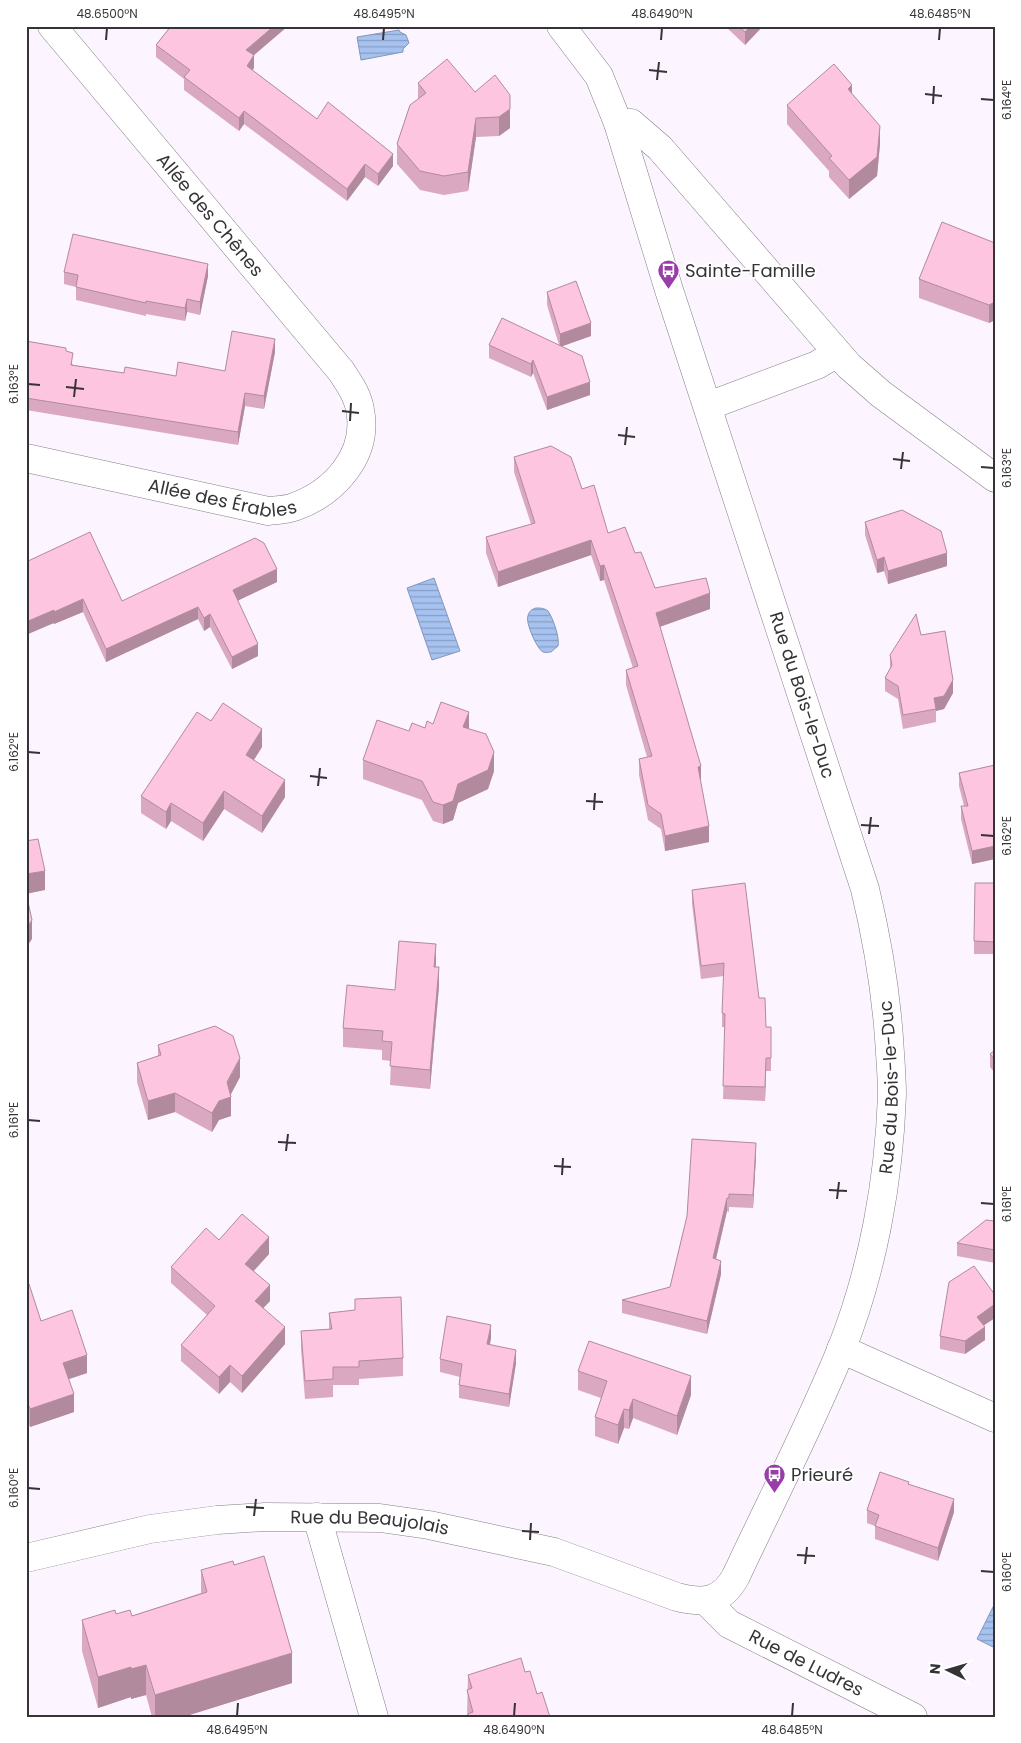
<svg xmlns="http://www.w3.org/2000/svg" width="1021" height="1743" font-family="Poppins,sans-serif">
	<defs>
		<pattern id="water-rules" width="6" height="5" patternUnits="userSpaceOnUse" patternTransform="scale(1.25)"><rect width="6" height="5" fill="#a6c2f0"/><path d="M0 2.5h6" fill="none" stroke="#889ec3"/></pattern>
	</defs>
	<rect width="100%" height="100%" fill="#fcf4fe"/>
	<path fill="url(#water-rules)" stroke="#8497b8" d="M399,30L400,32L406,35L409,43L403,49V52L361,60L357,37Z
		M434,578L460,651L432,660L407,588Z
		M536,608C541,608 544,608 548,611C553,618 560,638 558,646L551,652C548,652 546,653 543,652C537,649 525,622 528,616C529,611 532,609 536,608Z
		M995,1603V1648L977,1639Z"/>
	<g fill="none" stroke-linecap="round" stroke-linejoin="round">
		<defs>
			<g id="minor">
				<path d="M618,123H631L660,148L849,366L881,394L995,478"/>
				<path d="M708,406L817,365L837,353"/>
				<path id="s1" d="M26,458L268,511C276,510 286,510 294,507C334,493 369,455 360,410C358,396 349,383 341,371L52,26"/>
				<path d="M841,1349L995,1418"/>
				<path d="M317,1517L374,1717"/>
				<path id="s2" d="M26,1558L150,1529L217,1520L265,1517L380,1518L429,1525L554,1552L677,1597C704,1604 722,1602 736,1576C771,1501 810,1426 841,1350C873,1270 889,1180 892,1095C892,1081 891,1067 890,1053C887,997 878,943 865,889L669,290L618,123L599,76L561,26"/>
				<path id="s3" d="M706,1601L729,1624L913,1717"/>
			</g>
		</defs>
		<use href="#minor" stroke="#867f87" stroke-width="29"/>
		<use href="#minor" stroke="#fff" stroke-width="28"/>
	</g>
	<path fill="#daa9c1" d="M171,26H288L254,55V68L252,70L317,119L393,166L378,186L365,177L347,201L244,124L239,131L184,90V79L156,57V45Z
		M725,26H763L745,45Z
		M418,83L475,92L510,128L499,136L476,137L468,191L444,195L420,190L397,164V144L418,99Z
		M852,94L880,144L877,176L849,199L829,177V171L787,124V105Z
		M995,243V320L989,323L919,298V279Z
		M64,272L208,276L200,315L187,312L185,321L146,314V316L76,300V287L64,284Z
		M547,292L591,336L562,346L590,395L547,410L533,373L531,377L489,358V345H559L547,305Z
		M26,341L66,352L73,365L124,373L176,376L225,371L275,352L264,409L245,406L238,445L26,410Z
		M514,457L582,489L608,533L635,553L655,588L710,609L660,627L701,781H700L709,842L665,851L661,829L648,820L639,775V759L647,757L626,685V670L633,668L604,580L600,581L591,555L498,587L486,553V537L531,524L514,472Z
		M865,522L947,566L888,584L884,571L877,573L865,535Z
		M26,562L122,601L277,582L238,600L258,656L232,669L210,627L204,631L198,619L106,662L83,612L54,624Z
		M921,635L953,693L944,709L936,711V722L903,729L898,699L885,691V678L890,669V655Z
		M211,721L262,747L254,760L285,797L262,833L224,809L203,841L171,821L166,829L141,813V796Z
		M433,724L469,729L494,771L488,789L458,803L453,820L443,824L433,821L422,800L363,779V760L409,731L425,728Z
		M995,765V859L972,864L961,819V806H964L959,786V773Z
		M995,883V954H974V941Z
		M692,890L759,998L766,1027H771V1071H766L765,1101L723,1099L725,1027H722V1013L724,976L701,979L692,904Z
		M436,963L435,967L439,986L430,1089L390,1085L391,1061L382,1060V1050L343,1047V1028L395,990Z
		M158,1045L240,1077L230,1095L231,1116L219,1120L212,1132L175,1112L148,1120L137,1082V1063L158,1056Z
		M995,1050V1073L990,1067V1054Z
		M756,1156L753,1208L729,1207V1212L727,1211L716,1259L721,1274L707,1334L622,1313V1300L670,1287L687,1216Z
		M995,1221V1263L957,1256V1243Z
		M219,1240L269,1254L254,1271L270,1301L263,1308L285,1344L242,1393L230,1382L219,1394L181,1361V1345L207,1315L171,1283V1267Z
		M26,1284L41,1321L87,1373L69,1379L74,1412L30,1427L26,1417Z
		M329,1313L403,1358V1376L359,1379V1385H333V1397L305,1399L301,1349V1331L329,1329Z
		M984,1326L985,1340L965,1354L940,1349V1336Z
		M491,1338L490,1345L516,1363L509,1407L459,1398V1385L460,1377L440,1372V1359Z
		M578,1371L691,1395L677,1435L633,1418L629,1429L624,1428L618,1444L595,1436V1417L601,1398L578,1390Z
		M909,1484L954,1512L938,1561L875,1539V1526L867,1523V1510Z
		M234,1565L292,1683L183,1717H152L146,1695L131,1699V1697L98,1708L82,1651V1620L116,1614L132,1616L201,1593V1570Z
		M525,1672L550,1717H467L468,1675Z"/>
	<path fill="#b18a9d" d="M274,26H288L254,55V68L247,78L246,50Z
		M751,26H763L745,45V32Z
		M852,85V103L848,89Z
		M510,95V128L499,136V117Z
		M244,111V124L239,131V118Z
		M476,118V137L468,191V172Z
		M880,126V144L877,176L849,199V180Z
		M393,154V166L378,186V174Z
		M365,164V177L347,201V189Z
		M208,264V276L200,315V302Z
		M187,299V312L185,321V308Z
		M995,302V320L989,323V305Z
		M591,323V336L560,347V334Z
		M275,339V352L264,409V396Z
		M533,360V373L531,377V364Z
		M590,382V395L547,410V397Z
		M245,393V406L238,445V432Z
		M591,540V555L498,587V572Z
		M947,553V566L888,584V571Z
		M884,557V571L877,573V560Z
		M604,565V580L600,581V566Z
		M277,569V582L233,603V590Z
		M710,593V609L656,628V613Z
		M83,599V612L54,624V612Z
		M198,607V619L106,662V649Z
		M54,610V623L26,635V622Z
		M210,614V627L204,631V618Z
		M258,644V656L232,669V657Z
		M953,680V693L944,709L936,711L934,698Z
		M469,712V731L463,727Z
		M262,729V747L246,772V755Z
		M494,752V771L488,789L458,803L453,820L443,824V805L458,784Z
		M701,766V781L698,782V767Z
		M285,780V797L262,833V816Z
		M224,791V809L203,841V823Z
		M171,803V821L166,829V812Z
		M709,826V842L665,851V836Z
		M995,846V859L972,864V851Z
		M45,871V890L26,894V874Z
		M32,920V939L26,948V929Z
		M436,944V963L434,986V967Z
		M439,967V986L430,1089V1070Z
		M240,1058V1077L229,1098L231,1097V1116L219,1120L212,1132V1113Z
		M766,1058V1071L765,1101V1087Z
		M175,1093V1112L148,1120V1101Z
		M756,1143V1156L753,1208V1195Z
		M727,1198V1211L713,1271V1258Z
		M269,1237V1254L245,1280V1264Z
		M721,1261V1274L707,1334V1321Z
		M270,1285V1301L255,1317V1301Z
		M995,1304V1318L977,1330V1317Z
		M491,1325V1338L487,1357V1344Z
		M285,1327V1344L242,1393V1376Z
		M985,1327V1340L965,1354V1341Z
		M516,1350V1363L509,1407V1394Z
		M87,1355V1373L63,1381V1363Z
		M230,1365V1382L219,1394V1377Z
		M691,1376V1395L677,1435V1416Z
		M74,1394V1412L30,1427V1409Z
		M633,1399V1418L629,1429V1410Z
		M624,1409V1428L618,1444V1425Z
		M954,1499V1512L938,1561V1548Z
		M292,1653V1683L183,1717H155V1695Z
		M146,1665V1695L131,1699V1669Z
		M131,1667V1697L98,1708V1677Z"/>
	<path fill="#fdc5e0" stroke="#b18a9d" d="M171,26H274L246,50L254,55L247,66L317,119L328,102L393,154L378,174L365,164L347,189L244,111L239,118L184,77L190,70L156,45Z
		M738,26H751L745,32Z
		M447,59L475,92L495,75L510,95V109L499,117L476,118L468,172L444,176L420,171L397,144L410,105L426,93L418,83Z
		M834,64L852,85L848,89L880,126L877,157L849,180L829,158L832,156L787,105Z
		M942,222L995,243V302L989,305L919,279Z
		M73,234L208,264L200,302L187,299L185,308L146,301V303L76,287L78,275L64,272Z
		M576,281L591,323L560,334L547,292Z
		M502,318L582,356L590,382L547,397L533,360L531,364L489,345Z
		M232,331L275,339L264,396L245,393L238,432L26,398V341L66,348V351L73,353L71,365L124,373L125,367L176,376L178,362L225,371Z
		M551,446L571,457L582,489L594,485L608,533L625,527L635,553L641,552L655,588L706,578L710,593L656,613L701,766L698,767L709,826L665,836L661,814L648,805L639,759L652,756L626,670L638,666L604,565L600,566L591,540L498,572L486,537L535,523L514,457Z
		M902,510L941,531L947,553L888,571L884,557L877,560L865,522Z
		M90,532L122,601L255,538L264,543L277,569L233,590L258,644L232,657L210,614L204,618L198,607L106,649L83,599L54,612V610L26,622V562Z
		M916,614L921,635L945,631L953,680L944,696L934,698L936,709L903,715L898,686L885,678L892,665L890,655Z
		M441,702L469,712L463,727L486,734L494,752L488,770L458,784L453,801L443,805L433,802L422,781L363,760L377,720L409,731L412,723L425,728L427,721L433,724Z
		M223,703L262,729L246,755L285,780L262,816L224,791L203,823L171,803L166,812L141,796L197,712L211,721Z
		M995,765V846L972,851L961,806H968L959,773Z
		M38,839L45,871L26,874V841Z
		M745,883L759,998H765L766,1027H771V1058H766L765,1087L723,1086L725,1014L722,1013L724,963L701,966L692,890Z
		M975,883H995V942L974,941Z
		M26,893L32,920L26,929Z
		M399,941L436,944L434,967H439L430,1070L390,1066L392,1042L382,1041L383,1031L343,1028L347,985L395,990Z
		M215,1026L233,1036L240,1058L227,1082L231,1097L219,1101L212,1113L175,1093L148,1101L137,1063L161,1055L158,1045Z
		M995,1050V1060L990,1054Z
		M692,1139L756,1143L753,1195L729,1194V1198H727L713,1258L721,1261L707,1321L622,1300L670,1287L687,1216Z
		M242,1214L269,1237L245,1264L270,1285L255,1301L285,1327L242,1376L230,1365L219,1377L181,1345L215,1306L171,1267L206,1228L219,1240Z
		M986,1220L995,1221V1250L957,1243Z
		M974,1266L995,1295V1304L977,1317L985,1327L965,1341L940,1336L949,1282Z
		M26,1284H29L41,1321L72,1310L87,1355L63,1363L74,1394L30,1409L26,1399Z
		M401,1297L403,1358L359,1361V1367H333V1379L305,1381L301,1331L332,1329L329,1313L355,1310V1299Z
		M447,1316L491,1325L487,1344L516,1350L509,1394L459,1385L462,1364L440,1359Z
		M589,1341L691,1376L677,1416L633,1399L629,1410L624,1409L618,1425L595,1417L607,1381L578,1371Z
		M880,1472L909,1482L908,1484L954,1499L938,1548L875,1526L879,1515L867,1510Z
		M264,1556L292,1653L155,1695L146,1665L131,1669V1667L98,1677L82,1620L115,1610L116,1614L130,1610L132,1616L207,1592L201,1570L233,1561L234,1565Z
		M521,1658L525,1672L530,1671L537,1694L542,1692L550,1717H469L468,1714L473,1712L467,1690L472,1688L468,1675Z"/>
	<path fill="none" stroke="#363337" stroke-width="2" d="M106,40L107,28M383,40L384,28M661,40L662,28M939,40L940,28M649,70L667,72M657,80L659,62M925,94L942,96M981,99L994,100M933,104L934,86M28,384L40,385M66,387L84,389M74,397L76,379M342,411L359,413M350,421L351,403M618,435L635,437M625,445L627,427M893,459L910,461M981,467L994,468M901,469L903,452M28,752L40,753M310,776L327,778M318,786L320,768M586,801L603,802M594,810L595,793M861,825L879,826M869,834L871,817M981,835L994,836M28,1120L40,1121M278,1142L296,1143M286,1151L288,1134M554,1166L571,1167M562,1175L563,1158M829,1190L847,1191M837,1199L839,1182M981,1203L994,1204M28,1488L40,1489M246,1507L264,1508M254,1516L256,1499M522,1531L539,1532M530,1540L531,1523M797,1555L815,1556M805,1564L807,1547M981,1571L994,1572M237,1716L238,1703M514,1716L515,1703M792,1716L793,1703"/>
	<defs>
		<symbol id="bus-pin" viewBox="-11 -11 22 30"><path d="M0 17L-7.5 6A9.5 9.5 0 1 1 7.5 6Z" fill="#993ea8" stroke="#fff"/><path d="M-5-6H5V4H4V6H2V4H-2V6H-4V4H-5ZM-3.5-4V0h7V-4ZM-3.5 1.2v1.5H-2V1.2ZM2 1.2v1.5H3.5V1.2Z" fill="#fff"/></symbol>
	</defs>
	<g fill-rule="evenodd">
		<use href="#bus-pin" x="656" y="258" width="25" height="34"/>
		<use href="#bus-pin" x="762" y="1462" width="25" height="34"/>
	</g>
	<g text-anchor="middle" stroke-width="4" stroke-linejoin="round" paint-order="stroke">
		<g font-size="18" fill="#363337" stroke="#fff">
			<text transform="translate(210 215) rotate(50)" y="6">Allée des Chênes</text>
			<text dy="6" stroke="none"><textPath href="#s1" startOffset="201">Allée des Érables</textPath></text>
			<text transform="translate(802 695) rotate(72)" y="6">Rue du Bois-le-Duc</text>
			<text dy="6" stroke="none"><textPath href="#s2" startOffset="1254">Rue du Bois-le-Duc</textPath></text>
			<text dy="6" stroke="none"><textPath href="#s2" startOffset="348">Rue du Beaujolais</textPath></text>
			<text dy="6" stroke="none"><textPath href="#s3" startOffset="119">Rue de Ludres</textPath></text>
		</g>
		<g font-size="18" fill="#363337" stroke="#fff" text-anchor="start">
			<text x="685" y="277">Sainte-Famille</text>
			<text x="791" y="1481">Prieuré</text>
		</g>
	</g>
	<rect width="1021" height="1743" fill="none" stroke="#ffffff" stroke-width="55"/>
	<g transform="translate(948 1670) rotate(275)" stroke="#ffffff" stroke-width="4" paint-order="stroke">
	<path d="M0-4L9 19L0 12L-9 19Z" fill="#363337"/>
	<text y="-8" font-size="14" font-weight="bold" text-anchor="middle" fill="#363337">N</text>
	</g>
	<rect x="28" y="28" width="966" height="1688" fill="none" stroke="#363337" stroke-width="2"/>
	<g font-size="12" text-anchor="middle" fill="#363337">
		<text x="107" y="18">48.6500°N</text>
		<text x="384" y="18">48.6495°N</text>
		<text x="662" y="18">48.6490°N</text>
		<text x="940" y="18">48.6485°N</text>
		<text transform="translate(1007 100) rotate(-90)" y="4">6.164°E</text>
		<text transform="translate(14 384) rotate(-90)" y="4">6.163°E</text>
		<text transform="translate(1007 468) rotate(-90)" y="4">6.163°E</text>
		<text transform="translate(14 752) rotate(-90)" y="4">6.162°E</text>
		<text transform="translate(1007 836) rotate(-90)" y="4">6.162°E</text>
		<text transform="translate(14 1120) rotate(-90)" y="4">6.161°E</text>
		<text transform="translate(1007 1204) rotate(-90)" y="4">6.161°E</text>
		<text transform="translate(14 1488) rotate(-90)" y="4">6.160°E</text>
		<text transform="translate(1007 1572) rotate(-90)" y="4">6.160°E</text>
		<text x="237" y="1734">48.6495°N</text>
		<text x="514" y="1734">48.6490°N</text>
		<text x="792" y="1734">48.6485°N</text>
	</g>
</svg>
